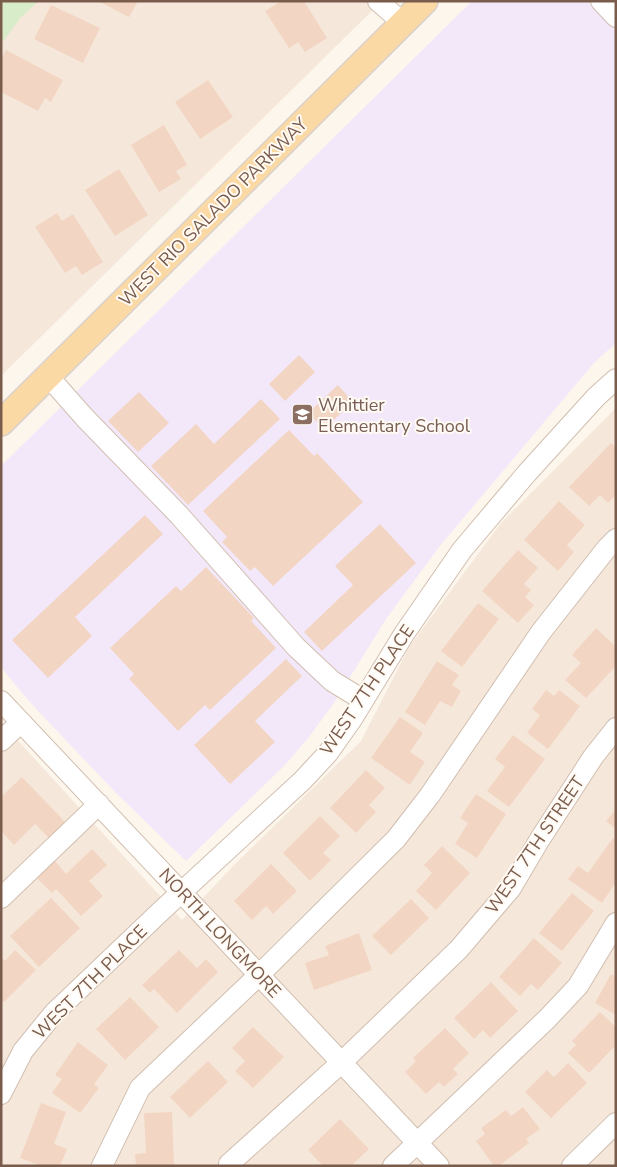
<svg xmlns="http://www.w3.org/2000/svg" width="617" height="1167" font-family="'Nunito Sans',sans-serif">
	<rect width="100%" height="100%" fill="#fdf6ec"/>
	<path fill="#f5e8da" d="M1,1H382L1,376Z
		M616,408V1166H1V722L182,920L236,863L361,741L409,647L501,523Z"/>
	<path fill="#f3e8fa" d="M472,1H588L616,30V343L594,363L439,547L386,619L334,703L309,737L285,765L186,861L116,793L38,711L17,687L1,667V466Z"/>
	<path fill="#d8ecc9" d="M1,1H39L21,17L1,44Z"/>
	<path fill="#f3d5c3" d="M98,1H138L129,17Z
		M281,1H304L327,38L305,52L298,42L289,48L265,11Z
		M51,5L100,28L83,63L34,39Z
		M6,50L63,80L51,102L45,98L38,111L1,92V58Z
		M208,80L233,117L200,139L175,102Z
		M164,125L187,165L176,171L181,179L159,192L131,145Z
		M119,169L148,215L115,236L85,190Z
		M57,213L62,221L73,214L103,262L82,275L76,266L65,273L35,227Z
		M299,355L315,372L285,401L269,384Z
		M338,385L353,402L324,429L308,413Z
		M139,392L169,423L138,452L108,421Z
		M261,399L280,419L188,505L151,466L196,424L214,444Z
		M289,430L314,456L317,453L363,502L273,586L255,567L250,571L222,542L227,537L203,511Z
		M611,443L616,448V495L608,503L600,495L589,506L569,487Z
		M559,501L585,525L567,545L574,552L558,571L524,540Z
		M145,515L163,534L75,617L92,636L48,678L12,640Z
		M380,524L416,563L322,651L304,632L353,585L335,566Z
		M518,550L538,568L524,584L531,590L525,597L534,605L518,623L482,591Z
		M206,567L254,618L251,621L276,648L210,710L205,705L178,731L129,679L134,674L110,648L176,586L181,591Z
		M478,603L499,619L462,667L441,651Z
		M596,628L616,647V666L586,698L565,680L581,663L572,655Z
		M286,659L302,676L255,721L275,742L230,784L194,745Z
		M437,661L459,675L452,685L461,691L452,707L440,701L425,725L405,712Z
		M546,690L554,696L559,690L580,706L548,749L527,733L540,715L532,709Z
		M400,717L423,733L410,752L425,762L410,785L371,758Z
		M513,735L545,759L509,807L487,791L505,767L495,759Z
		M366,770L385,788L369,805L376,812L356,833L330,808Z
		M22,777L69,826L53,842L35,824L14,845L1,831V797Z
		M476,794L506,814L477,858L455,844L468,823L460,818Z
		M616,809V829L606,821Z
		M320,816L340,836L323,853L331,860L310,881L283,853Z
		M613,838L616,840V882L602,903L568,879L578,866L588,873Z
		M442,846L470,873L436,910L416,891L432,873L424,865Z
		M92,849L107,865L89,881L103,896L81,916L56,889L52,893L37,878L55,861L66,874Z
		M271,864L297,891L273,914L266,906L252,920L234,901Z
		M572,893L594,911L562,951L539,933Z
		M51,898L80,928L39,967L10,936Z
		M411,899L429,918L391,955L372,936Z
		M359,933L372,970L314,990L305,963L329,955L325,946Z
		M534,938L562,963L538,990L531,984L520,996L499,977Z
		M15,950L36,970L4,1002L1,1000V957L5,961Z
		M179,950L197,968L206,959L218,972L177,1013L154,989L150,993L142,985Z
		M611,974L616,977V1015L595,1003Z
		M491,982L518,1011L490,1038L483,1030L474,1039L454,1018Z
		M130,997L159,1027L125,1060L96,1029Z
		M600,1012L616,1027V1045L589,1073L568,1053L576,1045L572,1041Z
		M253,1027L284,1057L253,1088L235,1071L245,1061L232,1048Z
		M445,1028L469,1053L453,1069L458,1074L444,1087L439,1082L426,1094L405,1072L416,1061L413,1058Z
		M78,1042L108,1065L94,1084L99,1088L80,1113L52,1093L62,1079L55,1075Z
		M208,1061L228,1082L190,1118L170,1097Z
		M568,1063L587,1083L551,1118L525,1092L547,1070L554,1077Z
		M41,1103L66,1112L54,1144L67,1149L60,1166H41L20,1158Z
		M523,1107L540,1129L526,1139L529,1143L499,1166H494L476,1141L485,1134L481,1128L506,1110L511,1116Z
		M172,1112L174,1166H136L135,1154L146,1153L144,1113Z
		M340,1119L369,1149L351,1166H323L308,1150Z"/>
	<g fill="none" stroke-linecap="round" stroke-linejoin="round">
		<defs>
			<path id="minor" d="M378,1L403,23
				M601,1L616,17
				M48,376L85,418L179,515L296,647L332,681L363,700
				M1,701L439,1166
				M1,741L21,722
				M1,898L99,804
				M1,1094L23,1051L54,1013L160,912L303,780L328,753L352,719L404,634L462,550L527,473L596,397L616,379
				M229,1164L342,1062L459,949L511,888L540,839L593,757L616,728
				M102,1166L140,1088L259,975L396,839L430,795L541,632L607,548L616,539
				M393,1166L547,1019L578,986L616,923
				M572,1166L616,1123"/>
			<path id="major" d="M1,423L425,1"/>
		</defs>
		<use href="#minor" stroke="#d1beb0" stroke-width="22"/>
		<use href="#major" stroke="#dad1cd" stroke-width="28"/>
		<use href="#minor" stroke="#fff" stroke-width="20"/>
		<use href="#major" stroke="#fbd9a5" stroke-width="25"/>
	</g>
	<defs>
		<symbol id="school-square" viewBox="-11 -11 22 22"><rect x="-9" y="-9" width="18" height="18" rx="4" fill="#8d6e63" stroke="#fffaf3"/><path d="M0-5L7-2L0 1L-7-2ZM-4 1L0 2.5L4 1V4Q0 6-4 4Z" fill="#fff"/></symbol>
	</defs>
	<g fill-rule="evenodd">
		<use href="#school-square" x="290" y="402" width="25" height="25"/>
	</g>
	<g text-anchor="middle" stroke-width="4" stroke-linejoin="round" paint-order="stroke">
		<g font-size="18" fill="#7a5c4d" stroke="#fffaf3">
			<text transform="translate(213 212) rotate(-45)" y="6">WEST RIO SALADO PARKWAY</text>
			<text transform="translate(367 690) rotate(-56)" y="6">WEST 7TH PLACE</text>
			<text transform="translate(535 845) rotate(-56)" y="6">WEST 7TH STREET</text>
			<text transform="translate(220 933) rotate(47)" y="6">NORTH LONGMORE</text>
			<text transform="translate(90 982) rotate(-45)" y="6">WEST 7TH PLACE</text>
		</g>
		<g font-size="18" fill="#785e54" stroke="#fffaf3" text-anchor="start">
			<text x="318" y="411">Whittier<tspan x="318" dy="21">Elementary School</tspan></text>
		</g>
	</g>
	<rect width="617" height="1167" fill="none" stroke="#7a5c4d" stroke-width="5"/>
</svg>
